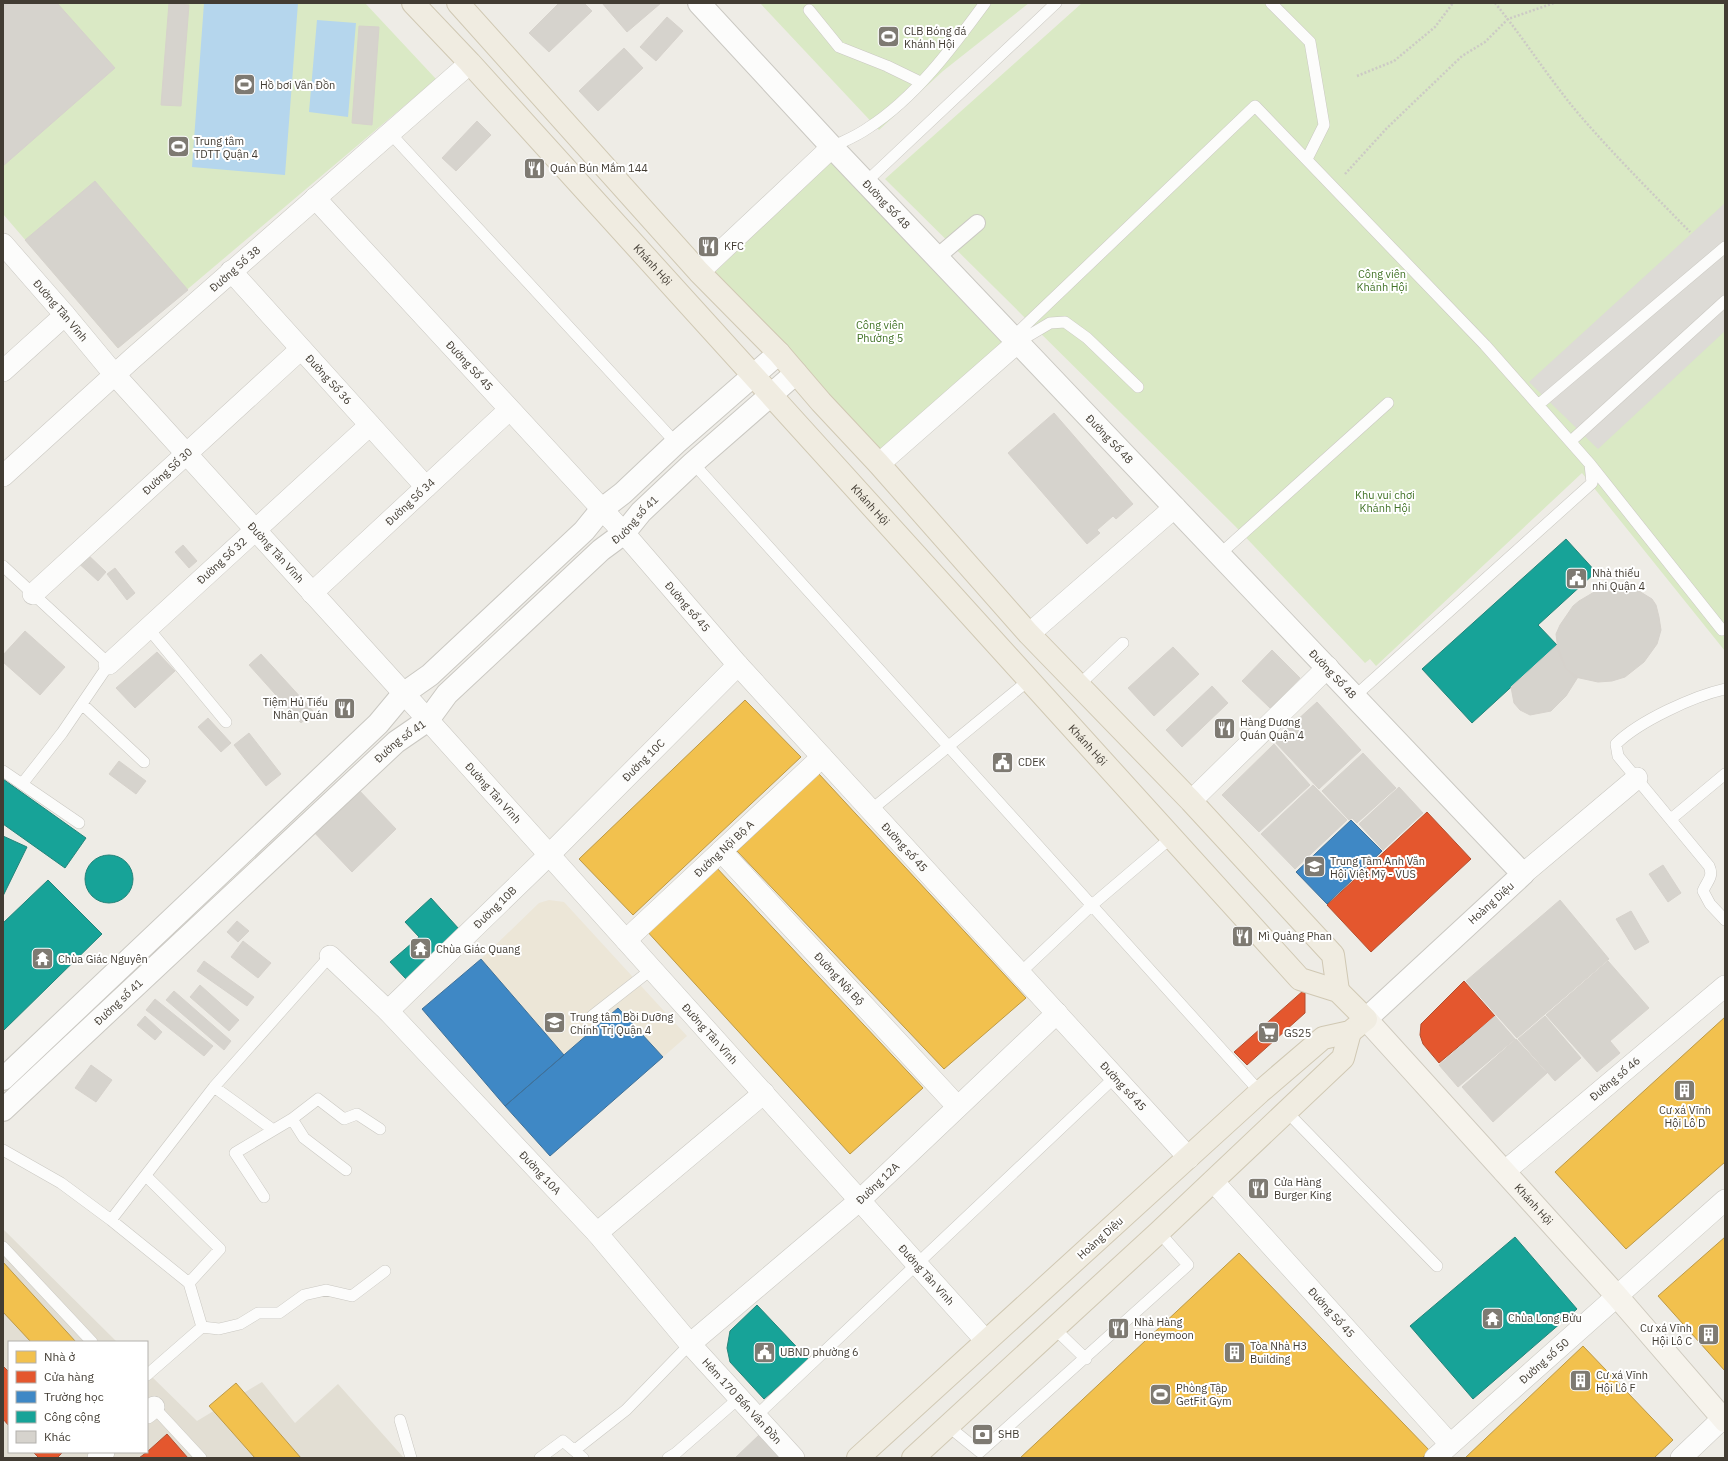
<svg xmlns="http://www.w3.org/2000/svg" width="1728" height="1461" font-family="'IBM Plex Sans',sans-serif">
	<rect width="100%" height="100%" fill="#eeece6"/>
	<path fill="#e2ded3" d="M3,1229L117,1342H9V1452H147V1372L197,1421L262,1382L295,1423L338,1384L404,1458H3Z"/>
	<path fill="#ece6d7" d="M549,900L564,902L687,1036L550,1156L422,1009L481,959L539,903Z"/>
	<path fill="#dae9c5" d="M3,3H365L436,79L118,348L3,214Z
		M760,3H1029L943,71L879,130Z
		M1082,3H1725V651L1582,473L1376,666L1370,659L1365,663L1235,526L885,179Z
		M833,159L1006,339L877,454L710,277Z"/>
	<path fill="#dddbd6" d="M1725,203V331L1598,449L1529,382Z"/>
	<path fill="#b5d6ed" d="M204,3H298L285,175L192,167Z
		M317,20L356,23L348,117L309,112Z"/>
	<path fill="#f2c14e" stroke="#bd9946" d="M745,700L801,757L633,915L579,859Z
		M819,774L1026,998L944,1069L737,851Z
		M715,866L923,1088L850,1154L645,929Z
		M1725,1017V1162L1626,1249L1555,1172Z
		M1725,1237V1371L1658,1296Z
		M1239,1253L1430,1451L1422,1458H1020Z
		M3,1262L76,1342H31L3,1312Z
		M1583,1346L1673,1440L1654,1458H1465Z
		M236,1383L301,1458H255L209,1406Z"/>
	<path fill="#e4572e" stroke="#b34f30" d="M1427,812L1471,859L1371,952L1327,905Z
		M1464,981L1495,1016L1439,1063L1423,1044L1420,1035L1421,1024Z
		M1304,990L1305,991V1013L1247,1065L1234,1052Z
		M3,1366L9,1372V1426L3,1419Z
		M167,1434L188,1458H139L147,1452Z
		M33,1452H63L57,1458H39Z"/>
	<path fill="#3f88c5" stroke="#407199" d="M1351,820L1382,851L1327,904L1296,872Z
		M481,959L564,1055L505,1106L422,1009Z
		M618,1008L663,1057L550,1156L505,1106Z"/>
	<path fill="#17a398" stroke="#24847a" d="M1566,539L1596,572L1538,625L1557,645L1472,723L1422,669Z
		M3,779L86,838L65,868L3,824Z
		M3,836L27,847L3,896Z
		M85 879a24 24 0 1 1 48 0a24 24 0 1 1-48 0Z
		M48,880L102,934L3,1031V923Z
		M431,898L459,929L406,979L390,962L419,937L405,922Z
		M1515,1237L1577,1309L1473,1399L1410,1326Z
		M757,1305L809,1360L764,1399L730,1362L727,1348L730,1331Z"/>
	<path fill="#d6d3cd" stroke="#d6d2cc" d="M3,3H57L115,68L3,166Z
		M169,3L189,5L181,106L161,105Z
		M559,3H584L592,11L549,52L529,33Z
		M602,3H661L627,32Z
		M667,17L683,31L656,61L640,47Z
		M359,26L379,27L372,125L352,123Z
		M624,48L643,68L598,111L579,91Z
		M477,121L491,135L456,171L442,158Z
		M95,181L188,290L118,348L25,240Z
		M1054,413L1133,504L1116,519L1113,516L1097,530L1100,533L1087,544L1008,453Z
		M183,545L197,561L189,568L175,552Z
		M84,551L106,572L98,581L75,560Z
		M115,568L135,593L127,600L107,574Z
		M1613,586L1634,588L1652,599L1656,605L1659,617L1661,630L1657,644L1644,662L1625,677L1612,681L1598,682L1575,677L1566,669L1558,651L1556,634L1560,625L1573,606L1579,601L1601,588Z
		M25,631L65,667L40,695L3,662V655Z
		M1557,645L1566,669L1578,677L1566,696L1551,711L1530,715L1520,710L1514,703L1511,687Z
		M1173,647L1199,674L1154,716L1128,688Z
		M1272,650L1300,678L1270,708L1242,681Z
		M157,652L175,671L135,708L116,688Z
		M261,654L314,712L301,723L249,665Z
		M1212,686L1228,703L1182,747L1166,730Z
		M1317,702L1361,750L1319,789L1274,741Z
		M208,718L231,743L221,752L198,727Z
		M249,733L281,774L266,786L234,745Z
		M1274,744L1310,785L1259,832L1222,795Z
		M1363,753L1396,788L1357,823L1352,818L1349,820L1322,791Z
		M119,761L146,781L136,794L109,774Z
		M1313,785L1347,820L1295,869L1261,834Z
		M356,787L396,829L352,872L310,828Z
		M1399,787L1423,813L1383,850L1359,824Z
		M1663,865L1681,893L1668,902L1649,874Z
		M1560,900L1609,959L1517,1038L1466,981Z
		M1631,911L1649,942L1635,950L1616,919Z
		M237,921L249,931L238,942L227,932Z
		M243,941L271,963L258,978L231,957Z
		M204,961L254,997L247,1006L197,971Z
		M1608,961L1649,1008L1610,1041L1620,1053L1597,1072L1546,1015Z
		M200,985L239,1020L229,1031L190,997Z
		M174,991L231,1041L224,1050L166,1000Z
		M155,999L213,1046L204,1056L146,1010Z
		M145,1016L162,1032L155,1040L137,1025Z
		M1495,1016L1515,1039L1458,1087L1439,1065Z
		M1545,1016L1581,1058L1555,1081L1518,1039Z
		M1516,1039L1547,1073L1493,1122L1462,1087Z
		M91,1065L112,1080L96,1102L75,1088Z
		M759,1435L782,1458H735Z"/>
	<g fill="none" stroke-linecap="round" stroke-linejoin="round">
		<defs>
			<path id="service" d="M1271,3L1310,42L1324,125L1307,159
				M809,10L839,47L887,66L920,82
				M390,133L676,443
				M832,147C844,141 857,136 868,128C915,98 952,48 985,3
				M866,182L1056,3
				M1013,337L1255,106L1485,345L1538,405L1590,464L1722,630
				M1018,342L1050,323L1065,322L1087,338L1138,387
				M1538,405L1725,247
				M1571,441L1725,301
				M693,463L1260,1092
				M1220,554L1388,403
				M3,566L109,664L62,733L22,784
				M148,628L226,722
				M1079,685L1123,643
				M1725,689C1694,696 1639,721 1616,744L1618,756L1709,866C1714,877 1707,881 1703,891L1710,904L1725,920
				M1355,696L1592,483L1590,464
				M82,704L144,762
				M3,771L79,823
				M871,810L1029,680
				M1671,819L1725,774
				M1020,973L1092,905L1172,837
				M592,1016L652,969
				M214,1087L272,1129
				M1286,1111L1437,1266
				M292,1119L304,1138L346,1170
				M3,1150L61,1183L111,1220L189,1283L202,1327
				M146,1176L220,1249L189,1283
				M264,1197L235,1153L292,1119L318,1099L344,1119L357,1114L380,1129
				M111,1220L214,1087L330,956
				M3,1247L92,1342
				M1054,1328L1086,1359
				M147,1375L202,1327L219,1329L240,1324L258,1313H279L304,1295L326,1290L352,1296L385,1271
				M151,1404L201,1458
				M756,1416L1115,1077
				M400,1420L411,1458
				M948,1426L980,1452L1188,1265L1159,1232
				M575,1450L626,1410L690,1344
				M540,1458L563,1441L583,1458
				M668,1458L676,1453L739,1398"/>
			<path id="pedestrian" d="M937,257L977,223"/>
			<g id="minor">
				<path id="s1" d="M315,198L624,533L738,665L1189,1158"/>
				<path id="s2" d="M3,244L65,315L114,374L428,720L986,1341"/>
				<path id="s3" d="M231,271L426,487"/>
				<path d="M699,272L832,147"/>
				<path d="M3,371L65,315"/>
				<path d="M879,464L1018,342"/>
				<path id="s4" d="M3,476L133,358L470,63"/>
				<path id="s5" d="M312,593L509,410"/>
				<path id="s6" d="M33,594L301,349"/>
				<path d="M1029,634L1175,507"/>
				<path id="s7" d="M109,664L370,425"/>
				<path d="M1191,801L1328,667"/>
				<path id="s8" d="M721,851L957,1106"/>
				<path d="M1523,874L1637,778"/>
				<path id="s9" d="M626,940L822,757"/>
				<path id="s10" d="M330,956L388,1011L597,1233L764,1093"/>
				<path id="s11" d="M388,1011L550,854L738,665"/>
				<path id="s12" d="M1504,1172L1725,986"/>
				<path id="s13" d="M1213,1181L1450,1444"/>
				<path id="s14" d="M597,1233L690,1344L794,1458"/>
				<path id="s15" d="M690,1344L860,1200L1057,1013"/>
				<path d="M147,1413L154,1407"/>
				<path d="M98,1458L104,1452"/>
				<path id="s16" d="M1435,1458L1725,1200"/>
				<path d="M1681,1458L1722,1419"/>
			</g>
			<g id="tertiary">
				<path id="s17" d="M699,3L832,147L1523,874L1366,1019"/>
				<path d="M3,1079L378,724L403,694L430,675L584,531L601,510L623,493L676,443L779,353"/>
				<path id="s18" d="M3,1110L396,742L428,720L447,694L601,550L624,533L641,512L693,463L796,373"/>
			</g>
			<g id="secondary">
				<path id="s19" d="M1366,1019L1616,1295L1725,1421"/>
			</g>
			<g id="primary">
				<path id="s20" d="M413,3L470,63L1300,979L1338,991L1366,1019L1350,1032L1323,1038L1260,1092L858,1458"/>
				<path d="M458,3L699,272L779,353L821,402L879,464L1029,634L1191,801L1333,955L1338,991"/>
				<path d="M913,1458L1159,1232L1343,1058L1350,1032"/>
			</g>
		</defs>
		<use href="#service" stroke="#cac8c2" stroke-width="12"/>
		<use href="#pedestrian" stroke="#cac8c2" stroke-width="18"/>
		<use href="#minor" stroke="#cac8c2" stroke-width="22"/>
		<use href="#tertiary" stroke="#cac8c2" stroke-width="24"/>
		<use href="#secondary" stroke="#cfcabe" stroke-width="24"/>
		<use href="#primary" stroke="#d0c8b3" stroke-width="24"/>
		<path stroke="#cccac5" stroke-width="2.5" stroke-dasharray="2 2" stroke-linecap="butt" d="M1495,3C1526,41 1551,82 1583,119C1617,158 1654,195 1690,232
			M1357,76L1394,61L1435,27L1453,3
			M1345,174L1387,128L1462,56L1485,42L1508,19L1554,3"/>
		<use href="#service" stroke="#fcfcfb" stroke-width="11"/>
		<use href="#pedestrian" stroke="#fcfcfb" stroke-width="16"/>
		<use href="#minor" stroke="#fcfcfb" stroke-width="21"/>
		<use href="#tertiary" stroke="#fcfcfb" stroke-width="22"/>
		<use href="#secondary" stroke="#f6f3ec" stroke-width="22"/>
		<use href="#primary" stroke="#f0ece1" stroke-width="22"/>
	</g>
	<defs>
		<symbol id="stadium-square" viewBox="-11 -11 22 22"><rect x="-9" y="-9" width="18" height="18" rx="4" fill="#7e7a72" stroke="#fff"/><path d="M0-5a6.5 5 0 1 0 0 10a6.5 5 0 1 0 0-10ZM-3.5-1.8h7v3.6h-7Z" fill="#fff"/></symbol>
		<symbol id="restaurant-square" viewBox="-11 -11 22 22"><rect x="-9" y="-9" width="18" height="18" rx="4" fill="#7e7a72" stroke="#fff"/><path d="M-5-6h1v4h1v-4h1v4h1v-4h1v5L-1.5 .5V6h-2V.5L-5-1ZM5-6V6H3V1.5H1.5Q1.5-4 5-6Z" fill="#fff"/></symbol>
		<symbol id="civic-square" viewBox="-11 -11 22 22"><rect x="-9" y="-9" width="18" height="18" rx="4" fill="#7e7a72" stroke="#fff"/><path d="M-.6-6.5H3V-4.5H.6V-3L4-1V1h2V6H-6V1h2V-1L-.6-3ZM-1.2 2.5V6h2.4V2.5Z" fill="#fff"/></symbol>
		<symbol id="school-square" viewBox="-11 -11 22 22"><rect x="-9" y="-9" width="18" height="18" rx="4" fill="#7e7a72" stroke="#fff"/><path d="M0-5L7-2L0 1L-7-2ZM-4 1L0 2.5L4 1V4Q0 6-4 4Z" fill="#fff"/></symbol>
		<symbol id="temple-square" viewBox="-11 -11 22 22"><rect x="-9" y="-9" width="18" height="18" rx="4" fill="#7e7a72" stroke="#fff"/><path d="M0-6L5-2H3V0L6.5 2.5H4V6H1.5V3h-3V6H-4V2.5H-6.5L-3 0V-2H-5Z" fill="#fff"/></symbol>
		<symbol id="university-square" viewBox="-11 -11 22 22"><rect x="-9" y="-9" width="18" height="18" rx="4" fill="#7e7a72" stroke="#fff"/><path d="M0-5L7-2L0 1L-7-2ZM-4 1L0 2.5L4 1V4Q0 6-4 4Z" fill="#fff"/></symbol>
		<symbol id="supermarket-square" viewBox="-11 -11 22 22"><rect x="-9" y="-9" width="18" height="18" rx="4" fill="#7e7a72" stroke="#fff"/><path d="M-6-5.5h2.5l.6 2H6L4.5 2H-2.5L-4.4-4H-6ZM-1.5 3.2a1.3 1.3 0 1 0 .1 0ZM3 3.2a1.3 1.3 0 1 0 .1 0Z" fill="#fff"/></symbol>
		<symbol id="building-square" viewBox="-11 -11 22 22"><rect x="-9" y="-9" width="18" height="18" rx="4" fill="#7e7a72" stroke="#fff"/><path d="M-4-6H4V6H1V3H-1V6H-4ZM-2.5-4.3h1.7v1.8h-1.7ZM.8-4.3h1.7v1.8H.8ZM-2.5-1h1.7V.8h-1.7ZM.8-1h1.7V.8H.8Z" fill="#fff"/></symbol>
		<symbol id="bank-square" viewBox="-11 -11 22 22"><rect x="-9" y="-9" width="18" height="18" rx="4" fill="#7e7a72" stroke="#fff"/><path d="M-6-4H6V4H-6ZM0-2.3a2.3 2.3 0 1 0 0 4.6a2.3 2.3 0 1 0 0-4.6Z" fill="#fff"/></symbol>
	</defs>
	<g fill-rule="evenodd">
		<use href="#stadium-square" x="876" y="24" width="25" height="25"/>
		<use href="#stadium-square" x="232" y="72" width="25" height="25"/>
		<use href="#stadium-square" x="166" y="134" width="25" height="25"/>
		<use href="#restaurant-square" x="522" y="156" width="25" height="25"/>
		<use href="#restaurant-square" x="696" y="234" width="25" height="25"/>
		<use href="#civic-square" x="1564" y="566" width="25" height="25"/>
		<use href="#restaurant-square" x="332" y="696" width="25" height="25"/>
		<use href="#restaurant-square" x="1212" y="716" width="25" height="25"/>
		<use href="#civic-square" x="990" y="750" width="25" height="25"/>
		<use href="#school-square" x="1302" y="854" width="25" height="25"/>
		<use href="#restaurant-square" x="1230" y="924" width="25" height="25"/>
		<use href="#temple-square" x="408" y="936" width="25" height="25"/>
		<use href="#temple-square" x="30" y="946" width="25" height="25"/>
		<use href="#university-square" x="542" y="1010" width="25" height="25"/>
		<use href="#supermarket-square" x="1256" y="1020" width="25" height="25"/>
		<use href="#building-square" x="1672" y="1078" width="25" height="25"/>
		<use href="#restaurant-square" x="1246" y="1176" width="25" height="25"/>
		<use href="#temple-square" x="1480" y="1306" width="25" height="25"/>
		<use href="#restaurant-square" x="1106" y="1316" width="25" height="25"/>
		<use href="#building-square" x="1696" y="1322" width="25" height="25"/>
		<use href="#civic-square" x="752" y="1340" width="25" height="25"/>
		<use href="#building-square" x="1222" y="1340" width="25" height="25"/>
		<use href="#building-square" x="1568" y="1368" width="25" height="25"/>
		<use href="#stadium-square" x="1148" y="1382" width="25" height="25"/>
		<use href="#bank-square" x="970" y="1422" width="25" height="25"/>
	</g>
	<g text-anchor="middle" stroke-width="4" stroke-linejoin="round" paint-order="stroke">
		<g font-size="11" fill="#423c33" stroke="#fff" text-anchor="start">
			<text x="904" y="35">CLB Bóng đá<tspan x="904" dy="13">Khánh Hội</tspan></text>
			<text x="260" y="89">Hồ bơi Vân Đồn</text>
			<text x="194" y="145">Trung tâm<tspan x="194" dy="13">TDTT Quận 4</tspan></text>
			<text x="550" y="172">Quán Bún Mắm 144</text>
			<text x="724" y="250">KFC</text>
			<text x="1592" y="577">Nhà thiếu<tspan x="1592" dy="13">nhi Quận 4</tspan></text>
			<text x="328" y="706" text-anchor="end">Tiệm Hủ Tiếu<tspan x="328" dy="13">Nhân Quán</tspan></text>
			<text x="1240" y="726">Hàng Dương<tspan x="1240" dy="13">Quán Quận 4</tspan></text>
			<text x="1018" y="766">CDEK</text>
			<text x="1330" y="865">Trung Tâm Anh Văn<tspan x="1330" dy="13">Hội Việt Mỹ - VUS</tspan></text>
			<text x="1258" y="940">Mì Quảng Phan</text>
			<text x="436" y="953">Chùa Giác Quang</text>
			<text x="58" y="963">Chùa Giác Nguyên</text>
			<text x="570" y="1021">Trung tâm Bồi Dưỡng<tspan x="570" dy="13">Chính Trị Quận 4</tspan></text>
			<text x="1284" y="1037">GS25</text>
			<text x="1685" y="1114" text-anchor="middle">Cư xá Vĩnh<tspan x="1685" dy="13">Hội Lô D</tspan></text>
			<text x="1274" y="1186">Cửa Hàng<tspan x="1274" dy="13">Burger King</tspan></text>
			<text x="1508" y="1322">Chùa Long Bửu</text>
			<text x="1134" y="1326">Nhà Hàng<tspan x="1134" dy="13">Honeymoon</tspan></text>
			<text x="1692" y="1332" text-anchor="end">Cư xá Vĩnh<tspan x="1692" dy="13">Hội Lô C</tspan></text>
			<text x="1250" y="1350">Tòa Nhà H3<tspan x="1250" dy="13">Building</tspan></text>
			<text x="780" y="1356">UBND phường 6</text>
			<text x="1596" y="1379">Cư xá Vĩnh<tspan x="1596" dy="13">Hội Lô F</tspan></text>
			<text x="1176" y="1392">Phòng Tập<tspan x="1176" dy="13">GetFit Gym</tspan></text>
			<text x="998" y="1438">SHB</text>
		</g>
		<g font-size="11" fill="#423c33" stroke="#fff">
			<text dy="4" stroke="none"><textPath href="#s17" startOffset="275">Đường Số 48</textPath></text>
			<text dy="4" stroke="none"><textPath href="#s20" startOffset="355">Khánh Hội</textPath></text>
			<text dy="4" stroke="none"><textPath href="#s4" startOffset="311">Đường Số 38</textPath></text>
			<text dy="4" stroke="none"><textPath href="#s2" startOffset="88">Đường Tân Vĩnh</textPath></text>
			<text dy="4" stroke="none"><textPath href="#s1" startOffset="228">Đường Số 45</textPath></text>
			<text dy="4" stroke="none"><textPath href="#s3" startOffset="146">Đường Số 36</textPath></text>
			<text dy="4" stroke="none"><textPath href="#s17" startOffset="599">Đường Số 48</textPath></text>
			<text dy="4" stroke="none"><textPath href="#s6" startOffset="182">Đường Số 30</textPath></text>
			<text dy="4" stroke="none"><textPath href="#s5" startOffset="134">Đường Số 34</textPath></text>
			<text dy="4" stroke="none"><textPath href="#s20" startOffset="679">Khánh Hội</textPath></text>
			<text dy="4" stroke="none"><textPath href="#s18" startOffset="866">Đường số 41</textPath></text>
			<text dy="4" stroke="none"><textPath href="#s2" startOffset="412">Đường Tân Vĩnh</textPath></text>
			<text dy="4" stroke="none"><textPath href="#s7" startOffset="153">Đường Số 32</textPath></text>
			<text dy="4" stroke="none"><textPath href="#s1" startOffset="553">Đường số 45</textPath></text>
			<text dy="4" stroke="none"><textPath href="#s17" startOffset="923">Đường Số 48</textPath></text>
			<text dy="4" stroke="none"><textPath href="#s18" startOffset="542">Đường số 41</textPath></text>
			<text dy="4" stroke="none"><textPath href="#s20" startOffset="1003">Khánh Hội</textPath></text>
			<text dy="4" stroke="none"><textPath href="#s11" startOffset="358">Đường 10C</textPath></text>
			<text dy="4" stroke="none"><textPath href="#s2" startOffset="736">Đường Tân Vĩnh</textPath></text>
			<text dy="4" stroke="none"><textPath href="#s1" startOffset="877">Đường số 45</textPath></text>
			<text dy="4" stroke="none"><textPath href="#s9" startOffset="134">Đường Nội Bộ A</textPath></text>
			<text transform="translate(1491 903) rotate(-42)" y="4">Hoàng Diệu</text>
			<text dy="4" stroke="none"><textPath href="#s11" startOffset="149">Đường 10B</textPath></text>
			<text dy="4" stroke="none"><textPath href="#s8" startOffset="174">Đường Nội Bộ</textPath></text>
			<text dy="4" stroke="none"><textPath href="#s18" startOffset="158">Đường số 41</textPath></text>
			<text dy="4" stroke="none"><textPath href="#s2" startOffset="1060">Đường Tân Vĩnh</textPath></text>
			<text dy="4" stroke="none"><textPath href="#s12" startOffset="145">Đường số 46</textPath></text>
			<text dy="4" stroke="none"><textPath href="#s1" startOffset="1201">Đường số 45</textPath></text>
			<text dy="4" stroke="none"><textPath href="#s10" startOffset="302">Đường 10A</textPath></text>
			<text dy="4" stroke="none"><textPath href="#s15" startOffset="247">Đường 12A</textPath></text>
			<text dy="4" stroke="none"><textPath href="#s19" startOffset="250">Khánh Hội</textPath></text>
			<text transform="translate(1100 1238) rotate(-42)" y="4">Hoàng Diệu</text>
			<text dy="4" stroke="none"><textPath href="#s2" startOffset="1384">Đường Tân Vĩnh</textPath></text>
			<text dy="4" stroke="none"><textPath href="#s13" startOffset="177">Đường Số 45</textPath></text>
			<text dy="4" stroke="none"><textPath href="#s16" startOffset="146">Đường số 50</textPath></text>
			<text dy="4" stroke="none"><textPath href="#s14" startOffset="222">Hẻm 170 Bến Vân Đồn</textPath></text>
		</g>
		<g font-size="11" fill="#427327" stroke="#fff">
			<text x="1382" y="278">Công viên<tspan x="1382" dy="13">Khánh Hội</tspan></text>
			<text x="880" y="329">Công viên<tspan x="880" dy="13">Phường 5</tspan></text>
			<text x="1385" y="499">Khu vui chơi<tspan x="1385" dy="13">Khánh Hội</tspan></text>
		</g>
	</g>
	<rect width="1728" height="1461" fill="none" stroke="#423c33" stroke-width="8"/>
	<rect x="8" y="1341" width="140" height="112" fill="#ffffff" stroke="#b3b1ad"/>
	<rect x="16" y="1351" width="20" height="12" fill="#f2c14e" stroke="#b3b1ad"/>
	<text x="44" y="1361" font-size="12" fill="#423c33">Nhà ở</text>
	<rect x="16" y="1371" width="20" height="12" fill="#e4572e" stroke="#b3b1ad"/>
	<text x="44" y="1381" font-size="12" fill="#423c33">Cửa hàng</text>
	<rect x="16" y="1391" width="20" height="12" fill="#3f88c5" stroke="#b3b1ad"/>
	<text x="44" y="1401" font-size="12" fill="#423c33">Trường học</text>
	<rect x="16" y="1411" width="20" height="12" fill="#17a398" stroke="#b3b1ad"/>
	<text x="44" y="1421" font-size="12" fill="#423c33">Công cộng</text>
	<rect x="16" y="1431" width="20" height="12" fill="#d6d3cd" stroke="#b3b1ad"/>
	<text x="44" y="1441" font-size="12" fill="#423c33">Khác</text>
</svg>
